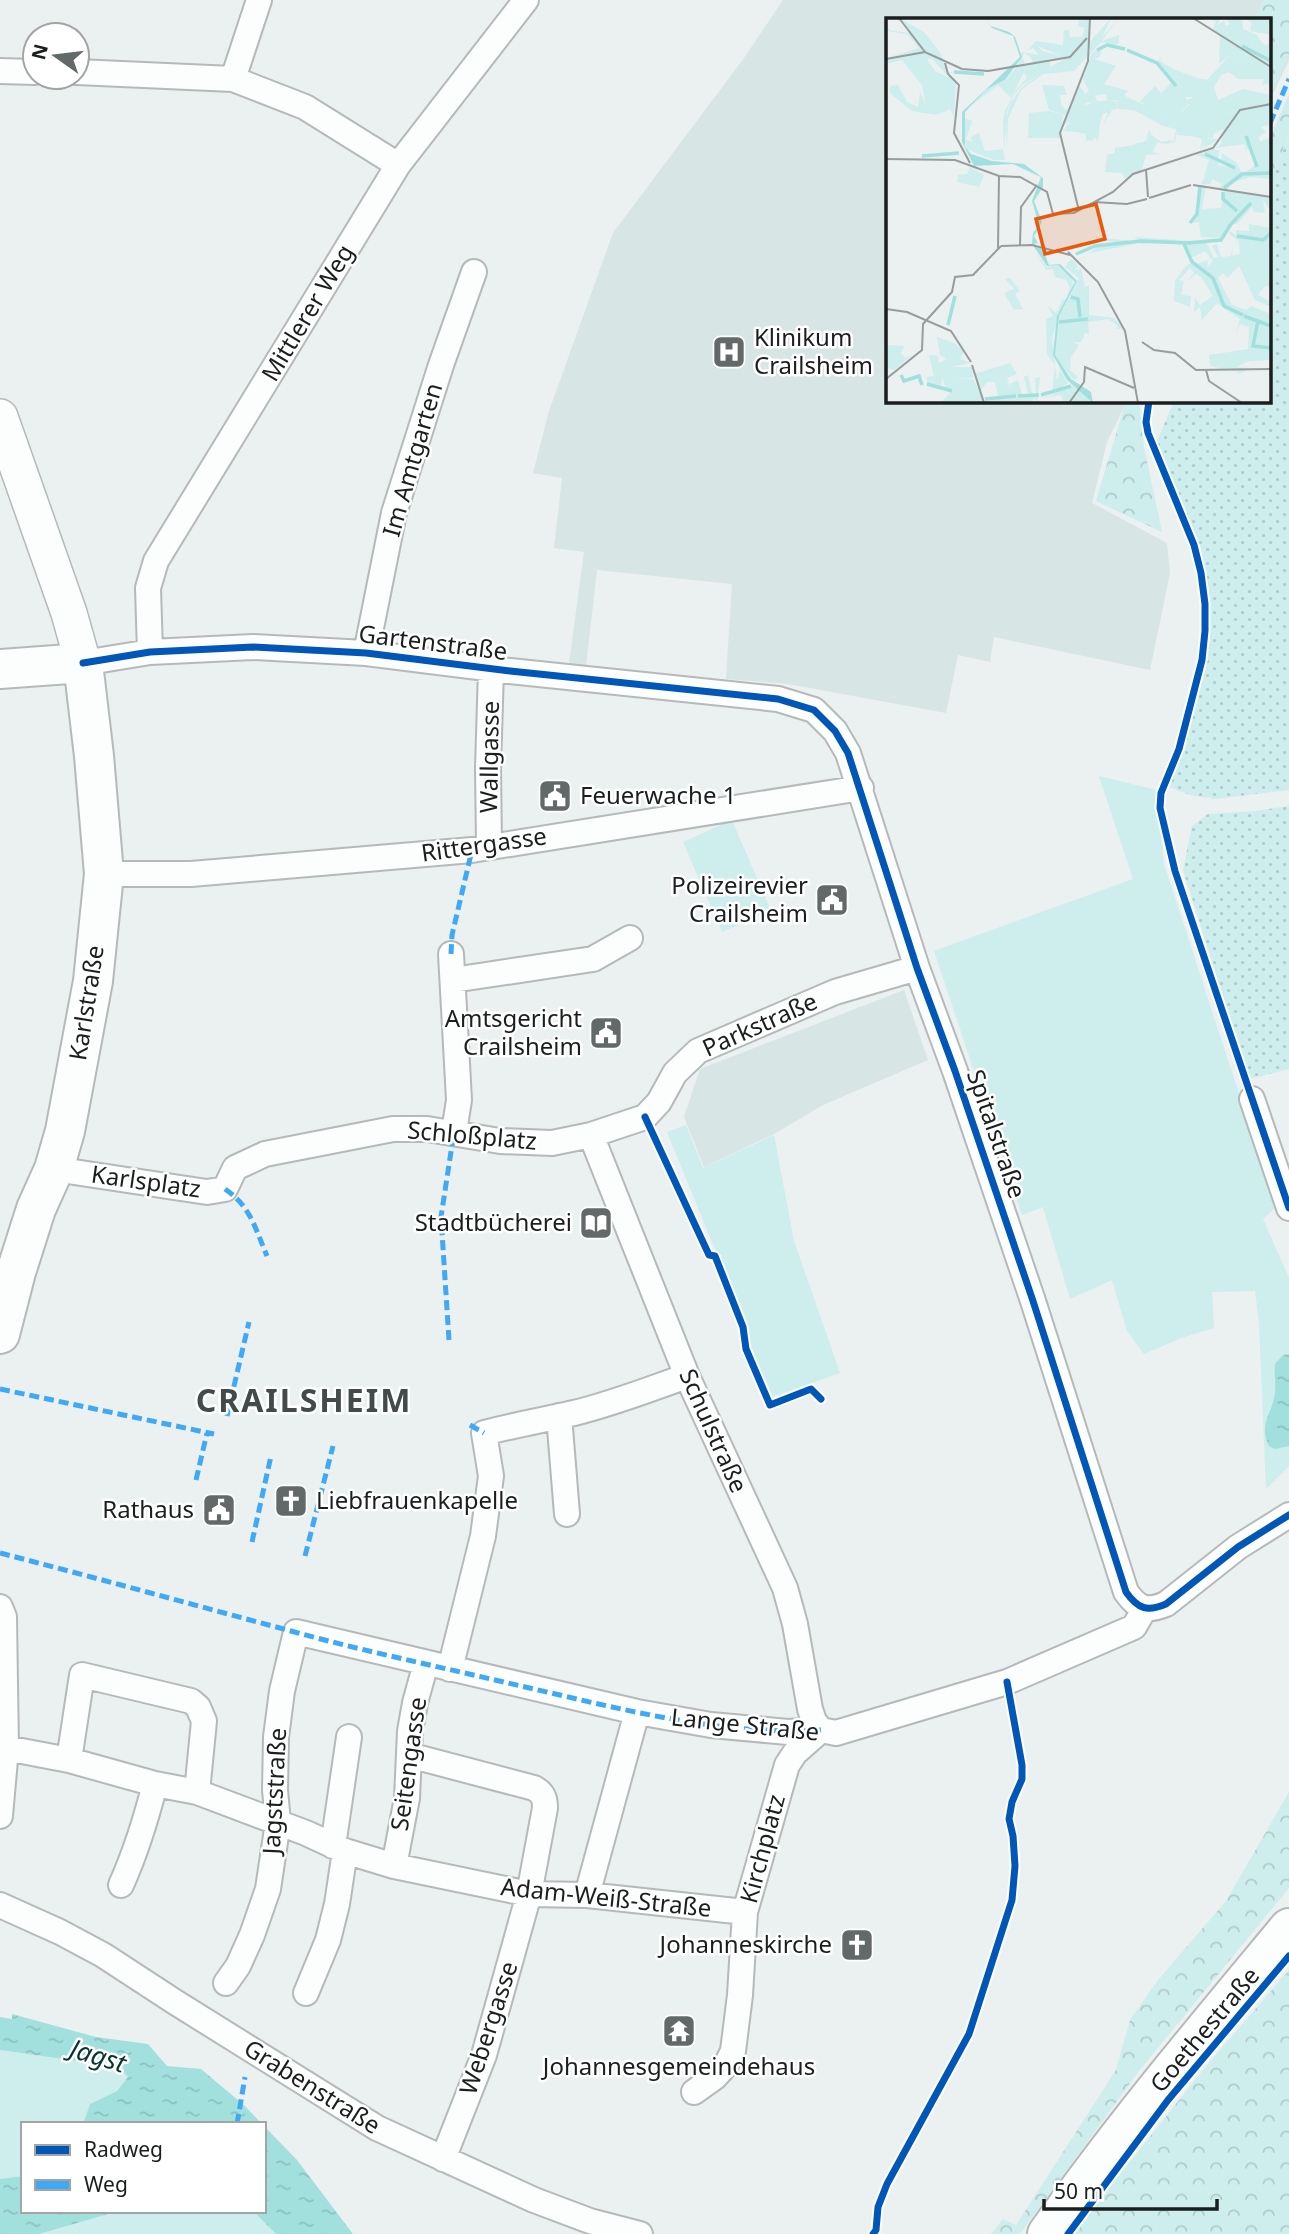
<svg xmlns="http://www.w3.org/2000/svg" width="1289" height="2234" font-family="'Noto Sans',sans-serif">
	<defs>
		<pattern id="grass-dots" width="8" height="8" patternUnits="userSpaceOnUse" patternTransform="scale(1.75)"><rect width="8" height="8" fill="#ceeded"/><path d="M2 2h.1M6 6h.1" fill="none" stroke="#b0cbcb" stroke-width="1.8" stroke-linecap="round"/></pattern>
		<pattern id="forest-crowns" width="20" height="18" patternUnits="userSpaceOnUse" patternTransform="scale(1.75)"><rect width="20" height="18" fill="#ceeded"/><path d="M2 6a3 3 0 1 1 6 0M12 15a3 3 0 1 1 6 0" fill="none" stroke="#b0cbcb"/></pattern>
		<pattern id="water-ripples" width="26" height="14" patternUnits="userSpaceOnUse" patternTransform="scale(1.75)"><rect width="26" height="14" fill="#a2e0de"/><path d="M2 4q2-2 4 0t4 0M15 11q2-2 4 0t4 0" fill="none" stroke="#8bc0be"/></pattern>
	</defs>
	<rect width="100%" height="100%" fill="#ebf0f0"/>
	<path fill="#d7e5e5" d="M783,0H1289V60L1270,100V19H888V401H1127L1107,442L1092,503L1167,543L1170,573L1150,670L994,637L990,662L958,655L946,713L788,684L726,679L732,584L597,570L586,666L569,664L584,552L554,548L562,478L533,473L549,411L613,233L744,58Z
		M904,990L928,1060L823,1105L774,1134L704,1167L684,1117L700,1069Z"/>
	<path fill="url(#grass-dots)" d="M1289,136V790L1215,799L1190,795L1167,786C1192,719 1221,643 1204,571C1194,528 1172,486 1155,446L1174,401H1270V180Z
		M1289,806V1069L1249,1079L1183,870L1192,826L1208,814L1255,811Z"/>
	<path fill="url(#forest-crowns)" d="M1262,0H1289V54L1270,98V19H1256Z
		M1289,94V135L1270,180V138Z
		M1126,401H1139L1144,447L1162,532L1096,501Z
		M1289,1792V1888L1139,2071L1020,2234H991L1003,2219L1016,2225L1116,2070L1130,2020L1158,1980L1226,1901Z
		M1289,1970V2234H1075L1089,2213L1207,2065Z"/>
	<path fill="#ceeded" d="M1099,776L1157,790L1164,864L1276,1207L1263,1219L1289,1278V1466L1266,1489L1259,1323L1255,1291L1212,1292L1214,1328L1184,1337L1144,1354L1127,1331L1112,1280L1070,1299L1043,1207L1022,1215L934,951L1133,879Z
		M732,820L771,911L722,932L683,842Z
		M686,1125L703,1168L774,1135L794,1241L840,1373L769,1398L747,1347L743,1318L667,1132Z
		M0,2050L105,2065L120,2068L129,2077L117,2091L90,2104L83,2124H23V2176L0,2179Z
		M119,2211H253L276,2234H39Z"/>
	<path fill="url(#water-ripples)" d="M1289,1354V1446L1275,1449L1269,1446C1258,1423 1273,1414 1275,1392C1276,1383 1274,1374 1275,1364L1283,1355Z
		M12,2014L96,2037L148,2044L167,2066L201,2069L245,2106L262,2124H83L90,2104L117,2091L128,2077L120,2068L105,2065L0,2050V2017L12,2019Z
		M264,2126L297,2160L353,2234H276L253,2211H264Z
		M23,2176V2211H119L39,2234H0V2179Z"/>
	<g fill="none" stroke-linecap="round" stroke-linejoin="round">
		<defs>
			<path id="minor" d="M0,71L35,72
				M77,72L233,79L305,107L398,165
				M233,79L259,0
				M150,652L148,588L156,561L398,165L526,0
				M366,653L394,513L441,365L474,272
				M83,663L150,652L253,647L366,653L510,671L778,699L814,710L835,731L848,753L917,968L955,1071L1033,1301L1126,1592C1138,1609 1147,1612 1166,1604L1238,1547L1289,1515
				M489,846L488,768L491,669
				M104,874H191L472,850L861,788
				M451,954L459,1100L454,1132
				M453,980L593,959L630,938
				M1252,1099L1289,1208
				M591,1135L687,1376L785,1588L795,1624L810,1709L814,1721L821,1730
				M54,1169L207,1192L225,1189L235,1168L265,1154L393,1129H427L500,1141L552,1143L591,1135L645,1117L659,1102L675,1073L698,1051L835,992L917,968
				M559,1416L567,1514
				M0,1607L4,1617L6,1748L0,1816
				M450,1669L483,1536L491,1476L484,1433C514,1425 544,1420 574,1413C612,1404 650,1389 687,1376
				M6,1748L69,1760L155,1784L197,1792L306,1833L345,1851L394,1866L529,1894L587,1895L745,1912
				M409,1755L534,1788C543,1793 545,1798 545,1808L529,1894L484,2055L443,2159
				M69,1760L82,1675L191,1701L198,1707L204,1721L197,1792
				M333,1846L349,1737
				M394,1866L407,1798L410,1731L415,1703L426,1663
				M121,1885C136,1852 146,1819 155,1784
				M587,1895L637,1712
				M0,1905L60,1932L103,1955L175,2002L377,2128L534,2200L590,2221L640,2234
				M226,1983L238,1966L252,1935L268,1889L278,1822L275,1790L276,1737L282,1691L296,1632L637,1712L711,1725L788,1732L821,1730L836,1733L1007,1682L1134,1627L1145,1608
				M306,1993L328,1940L337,1904L345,1851
				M694,2092L715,2077L726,2065L733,2051L740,1995L745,1912L787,1765L795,1753L821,1730"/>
			<path id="secondary" d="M0,417L69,613L83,663"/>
			<path id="primary" d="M0,669L83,663L94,756L104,874L93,981L65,1131L54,1169L36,1209L16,1272L0,1334
				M1047,2234C1122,2127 1206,2028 1289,1928"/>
		</defs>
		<use href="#minor" stroke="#b5b9b9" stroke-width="28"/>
		<use href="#secondary" stroke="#b5b9b9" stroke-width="38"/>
		<use href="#primary" stroke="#b5b9b9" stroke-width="42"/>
		<use href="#minor" stroke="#fcfdfd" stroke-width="24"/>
		<use href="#secondary" stroke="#fcfdfd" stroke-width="35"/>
		<use href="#primary" stroke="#fcfdfd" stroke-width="38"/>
		<path stroke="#3fa9f5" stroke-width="5" stroke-dasharray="10 5" stroke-linecap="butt" d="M1270,123L1289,79
			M451,954L452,935L472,850
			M225,1189C251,1207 255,1228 267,1256
			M449,1340L441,1217L454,1132
			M0,1389L214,1434
			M227,1416L249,1322
			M470,1425L484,1433
			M196,1480L207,1433
			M252,1542L271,1456
			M0,1553C97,1578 194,1605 291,1631C363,1651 436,1666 508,1683C610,1706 715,1736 821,1730
			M305,1556L333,1446
			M237,2124L245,2077"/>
		<defs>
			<path id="cycleway" d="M1149,401L1146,422L1148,433L1194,545L1201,573L1205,604V631L1202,660L1179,749L1161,793L1160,808L1175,871L1289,1208
				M83,663L150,652L253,647L366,653L510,671L778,699L814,710L835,731L848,753L917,968L955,1071L1033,1301L1126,1592C1138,1609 1147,1612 1166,1604L1238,1547L1289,1515
				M645,1117L709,1255L715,1256L743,1327L746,1349L770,1405L811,1389L821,1399
				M873,2234L876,2230L878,2207L887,2184L969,2034L1012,1900L1015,1866L1013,1836L1009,1819L1012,1802L1022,1779V1765L1007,1682
				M1068,2234L1168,2100L1289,1956"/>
		</defs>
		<use href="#cycleway" stroke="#fff" stroke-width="11"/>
		<use href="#cycleway" stroke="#0057b8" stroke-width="7"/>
	</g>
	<defs>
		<symbol id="hospital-square" viewBox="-11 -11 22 22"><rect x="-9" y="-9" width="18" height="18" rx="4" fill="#636868" stroke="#fff"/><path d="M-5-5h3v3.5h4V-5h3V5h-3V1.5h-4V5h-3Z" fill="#fff"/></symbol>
		<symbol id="civic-square" viewBox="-11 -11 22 22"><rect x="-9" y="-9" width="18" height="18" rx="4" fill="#636868" stroke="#fff"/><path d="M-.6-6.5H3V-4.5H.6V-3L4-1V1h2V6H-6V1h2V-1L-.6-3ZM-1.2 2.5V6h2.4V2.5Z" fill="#fff"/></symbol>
		<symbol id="library-square" viewBox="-11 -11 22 22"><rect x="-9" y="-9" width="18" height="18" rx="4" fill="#636868" stroke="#fff"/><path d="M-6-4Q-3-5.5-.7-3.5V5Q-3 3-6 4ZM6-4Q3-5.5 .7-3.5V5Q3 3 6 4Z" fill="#fff"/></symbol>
		<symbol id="church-square" viewBox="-11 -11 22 22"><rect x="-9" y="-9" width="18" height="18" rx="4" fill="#636868" stroke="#fff"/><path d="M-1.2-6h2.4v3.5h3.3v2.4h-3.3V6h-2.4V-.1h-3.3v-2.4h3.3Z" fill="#fff"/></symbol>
		<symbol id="temple-square" viewBox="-11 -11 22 22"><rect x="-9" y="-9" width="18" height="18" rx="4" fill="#636868" stroke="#fff"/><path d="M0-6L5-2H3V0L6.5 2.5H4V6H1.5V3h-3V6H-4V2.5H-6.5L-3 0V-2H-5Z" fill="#fff"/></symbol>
	</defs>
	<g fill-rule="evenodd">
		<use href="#hospital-square" x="710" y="333" width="38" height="38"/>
		<use href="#civic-square" x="536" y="777" width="38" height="38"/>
		<use href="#civic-square" x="813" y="881" width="38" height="38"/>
		<use href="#civic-square" x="587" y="1014" width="38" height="38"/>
		<use href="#library-square" x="577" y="1204" width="38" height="38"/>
		<use href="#church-square" x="272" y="1482" width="38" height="38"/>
		<use href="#civic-square" x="200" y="1491" width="38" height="38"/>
		<use href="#church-square" x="838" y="1926" width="38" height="38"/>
		<use href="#temple-square" x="660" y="2012" width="38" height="38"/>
	</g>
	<g text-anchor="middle" stroke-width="5" stroke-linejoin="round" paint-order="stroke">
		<g font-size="24" fill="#1a1e1e" stroke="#fff">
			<text transform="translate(308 313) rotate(-59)" y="8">Mittlerer Weg</text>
			<text transform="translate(413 460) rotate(-74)" y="8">Im Amtgarten</text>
			<text transform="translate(433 643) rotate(7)" y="8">Gartenstraße</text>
			<text transform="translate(490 757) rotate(-89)" y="8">Wallgasse</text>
			<text transform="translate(484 845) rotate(-8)" y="8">Rittergasse</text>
			<text transform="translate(87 1003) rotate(-81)" y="8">Karlstraße</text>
			<text transform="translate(760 1025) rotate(-24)" y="8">Parkstraße</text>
			<text transform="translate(996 1134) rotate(71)" y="8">Spitalstraße</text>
			<text transform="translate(472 1136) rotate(5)" y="8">Schloßplatz</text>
			<text transform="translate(146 1182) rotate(8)" y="8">Karlsplatz</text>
			<text transform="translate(713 1431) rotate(66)" y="8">Schulstraße</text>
			<text transform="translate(745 1725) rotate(6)" y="8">Lange Straße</text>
			<text transform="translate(409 1764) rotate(-82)" y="8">Seitengasse</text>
			<text transform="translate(275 1791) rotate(-87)" y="8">Jagststraße</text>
			<text transform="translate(763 1849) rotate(-75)" y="8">Kirchplatz</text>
			<text transform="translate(606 1898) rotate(6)" y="8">Adam-Weiß-Straße</text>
			<text transform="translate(489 2028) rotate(-72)" y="8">Webergasse</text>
			<text transform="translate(1205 2030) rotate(-50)" y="8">Goethestraße</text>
			<text transform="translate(312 2087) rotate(32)" y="8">Grabenstraße</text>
		</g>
		<g font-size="24" fill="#1a1e1e" stroke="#fff" text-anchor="end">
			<text x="754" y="346" text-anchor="start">Klinikum<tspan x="754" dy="28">Crailsheim</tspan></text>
			<text x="580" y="804" text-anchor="start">Feuerwache 1</text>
			<text x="808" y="894">Polizeirevier<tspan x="808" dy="28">Crailsheim</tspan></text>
			<text x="582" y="1027">Amtsgericht<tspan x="582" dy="28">Crailsheim</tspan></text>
			<text x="572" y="1231">Stadtbücherei</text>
			<text x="316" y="1509" text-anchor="start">Liebfrauenkapelle</text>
			<text x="194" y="1518">Rathaus</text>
			<text x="832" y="1953">Johanneskirche</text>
			<text x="679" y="2075" text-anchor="middle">Johannesgemeindehaus</text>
		</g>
		<g font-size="26" font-style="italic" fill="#073333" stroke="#fff">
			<text transform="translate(98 2056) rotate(17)" y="9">Jagst</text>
		</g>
		<g font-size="32" font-weight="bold" letter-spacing="2" fill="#424b4a" stroke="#fff">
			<text x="304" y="1412">CRAILSHEIM</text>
		</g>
	</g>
	<g transform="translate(886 18)">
		<rect width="385" height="385" fill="#ebf0f0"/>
		<path d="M323,0H335L331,7L338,3L340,8L344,6L340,1L356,0L357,11L371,17L378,27L383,26L385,38L381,40L363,29H355L361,30L356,45L343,38L333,46L334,19L327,11L330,4ZM17,2L39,15L55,36L61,54H67L61,57L45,40L41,42L50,54L70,62L68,99L64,91L50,97L26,93L4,75V68L12,67L21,84L32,89L34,74L40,88L36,67L16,42L0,46V40L33,30L21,16L0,13L1,7L3,12L23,15ZM193,2L202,3L199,18L186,36L179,39L151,28L156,24L177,27L178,12H183L184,19H196L199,10L192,8ZM216,28L214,39L208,41L230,48L218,66L242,73L238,77L243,80L259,87L254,83L269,68L275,75L287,63L271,44L276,39L274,43L287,51L311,60L309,75H302L306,79H299L302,86L289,101L276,96L277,108L248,92L232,91L231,82L221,83L220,76L209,78L211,83L200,85L194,93L200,87V93L177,108L193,67L199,76L203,73L197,61L206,35ZM143,37L164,42V50L141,60L138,54L125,80L112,67L86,87L101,71L120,62L137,41L139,46L147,44ZM156,67L178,68L181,77H174L175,87L180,92L183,88L179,97L163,92ZM215,94L212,123L207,118L208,122L200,123V116L190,114L178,113L175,119L180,109L190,101L203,103ZM384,95L385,106L375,109L380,114L372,119L374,124L385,119V161L364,159L345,165L341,172L385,180V193L377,182L379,195L368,194L366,189L351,206H344L337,220L315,219L313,204L305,205L311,197L314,167H320L316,191L335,190L338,173L320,167L333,170L336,166L326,161L324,166H315L327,144L318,160L323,142L311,137L328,131L333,133L332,147L348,150L335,142L336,135L351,145L356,156L370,147L367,132L361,130V137L359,126L329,130L334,127L337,120L317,130L319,121H332L338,111L326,116L327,101ZM78,100L86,103L80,121L86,124L85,119L93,115L99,133L117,131L119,142H108L80,131ZM264,116L275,124L289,121L279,125L271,124L267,134L275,136L260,137L256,152L248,126L260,123ZM84,149L98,157L93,169L71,164L72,157L81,156ZM363,206L385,210V268H379L372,277L385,284V289L369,282L353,248L341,260L337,255L332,260L346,287L361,292L365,288L385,296V342L363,343L350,349L364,350L356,355L349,356L354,354L324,348L323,337L362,331L363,309L354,306L350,315L354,301L331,285L316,302L314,289L308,294L309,280L314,287L327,278L315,259L310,256L301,263L308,255L304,250L293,262L298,263L295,277L305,278L304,289L288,283L289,263L299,249L306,244L313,249L310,246L322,242L321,249L327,243L319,233L305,240L298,225L255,226L249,219L320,224L328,240L332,239L326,228L331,226L335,239L345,238L347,229L346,238L354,236L353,223L343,216L344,213L350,217V212L363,213ZM150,235L161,249L172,247L186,259L187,270L180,282L184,270L180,262L169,259L167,251L160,252ZM185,241L192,247L189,252L195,251L199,269L203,267V297L228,300L237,310L230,311L231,307L222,301L202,304L203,316L199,315L195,324H187L193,327L185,339L184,352L192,359L188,362L169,339L168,325L172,305H176L172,301L193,260L179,249ZM124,260L134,273L129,276L137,291L128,292L118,275L128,271L119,261ZM51,319L68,325L78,333L74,341L84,345L64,349V361H87L98,382L112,379L109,364H101L94,373L88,356L124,345L131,356L121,360L125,372L124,366L132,362L136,376H142L138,359L142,357L146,375L150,376L149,360L154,359L151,385L148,380L146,385H134L133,381L132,385H54L66,373L60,371L56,358L55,369L41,365V359L48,358L43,337L52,338L53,345L60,341L54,337ZM0,327L19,328L14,335L20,340L26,337L8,352L0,349ZM174,352L182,365L170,372L184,367L198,374L205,385H178L175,377L155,380L167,377Z" fill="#ceeded"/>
		<path d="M204,0L201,36L187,46L205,34L202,26L225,0L216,20L232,0L216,23L233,17V24L228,28L215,24L188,53L157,56L135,72L122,101L121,134L120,101L125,84L136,69L154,56L135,68L126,80L121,93L118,134L117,105L119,93L129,73L148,52L156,53L182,39L151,42L138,35L133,49L119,62L132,49L135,34L153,37L147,30L142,32L150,23L156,24L152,28L156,33L181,39L199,18L198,1ZM356,0H385V17L364,13L366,4ZM346,23L385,38V65L376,67L378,61H352L343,54L335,57L328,69L332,82L357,71L385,77V96L331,101L327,120L319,121L314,134L316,121L302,116L291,114L289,124L280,126L274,125L267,122L264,116L260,122L263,112L271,124L288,123L290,111L277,108L276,96L289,100L303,87L297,83L307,80L302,75H309L303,72L309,69L311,60L321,62L343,38L356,45L361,30ZM211,83H230L232,90L226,92L217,107L222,95H217L212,113L214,95L203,103L190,101L177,113L192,94L191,90ZM204,219L248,223L249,226L204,235L211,228L190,237L208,227L232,225ZM177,281L180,282L166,320L172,373L169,376L160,377L166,376L169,347L161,336L160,301L167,298L161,287L170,295Z" fill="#ceeded"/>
		<path d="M164,93L177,97L174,120H142L143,95Z" fill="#ceeded"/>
		<path d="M308,94L316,98L317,107L326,106L327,120L291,117ZM249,127L256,153L239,161L236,155L219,154L221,137L229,135V130ZM64,349H86L87,360L64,361Z" fill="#ceeded"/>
		<path d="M100,0L105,8L123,14L129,19L136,39L119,62L101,71L79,94V129L85,136L106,143L138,146L157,160V169L148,183L156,204L148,218L152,225L148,226L157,232L163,247L174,246L191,263L173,298L169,337L185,361L205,374L207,385L181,362L167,337L171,298L189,264L172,247L161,248L146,226L147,215L153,207L146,183L155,159L127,146L88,148L76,124V94L134,39L127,18L106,10Z" fill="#a2e0de"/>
		<path fill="none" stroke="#a2e0de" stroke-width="3.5" d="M356,28L385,43M211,32L221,27L239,31M241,32L271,45L290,68M68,54L98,56M360,118L371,149M319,136L349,150M36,138L73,135M338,170L356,156L385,155M337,174V181L351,193M304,205L311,196L314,168M345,206L365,185M351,218L377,222L385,215M301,225L335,222L345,206M298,226L306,244L327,260L338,288L357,297M190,236L209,228L255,223L301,225M185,279L192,281L194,299M358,298L385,308M372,303L367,328L385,330M173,304L202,301M62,307L69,278M15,357L18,363L33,358L36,367M41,366L66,373M155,377L185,368M132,378L153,377M99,381L130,378"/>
		<path fill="none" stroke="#979c9c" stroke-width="2" d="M13,0L39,34M307,0L385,49M0,41L39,34L76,51L102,53L184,39L201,20M59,45L62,56L73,67L68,115L84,145M0,141L69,142L113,158L134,159L161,174L167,196L188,195L227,174L247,156L327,130L354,92L385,86M260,152L262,179M307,167L385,179M263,180L305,167M208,184L241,186L261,181M193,193L174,115L202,43L204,0M134,227L135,189L151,167M115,228L146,227L184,237M112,230L113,158M182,234L212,264L239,313L252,385M0,291L21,294L65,313L85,344M256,324L268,332L289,335L310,352L385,351M86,347L98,385M320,352L323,363L356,385M0,361L36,332L37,306L66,274L69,259L87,257L115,228M183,385L198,364L199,349L248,370"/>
		<path fill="#e8590c" fill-opacity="0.15" stroke="#e8590c" stroke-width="3.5" d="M210,186L219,221L159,236L150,201Z"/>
		<rect width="385" height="385" fill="none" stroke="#1a1e1e" stroke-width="3.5"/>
	</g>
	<rect x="21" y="2122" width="245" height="91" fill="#ffffff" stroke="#a3a5a5" stroke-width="2"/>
	<rect x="35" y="2145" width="35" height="10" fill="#0057b8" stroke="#a3a5a5" stroke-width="2"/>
	<text x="84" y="2157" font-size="21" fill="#1a1e1e">Radweg</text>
	<rect x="35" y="2180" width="35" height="10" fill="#3fa9f5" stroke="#a3a5a5" stroke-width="2"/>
	<text x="84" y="2192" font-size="21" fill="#1a1e1e">Weg</text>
	<g transform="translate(56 56) rotate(284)"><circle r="33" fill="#ffffff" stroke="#a3a5a5" stroke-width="2"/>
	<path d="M0-5L12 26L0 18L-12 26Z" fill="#636868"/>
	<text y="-10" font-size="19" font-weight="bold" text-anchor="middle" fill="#1a1e1e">N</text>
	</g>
	<path d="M1044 2199v10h173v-10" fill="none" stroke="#1a1e1e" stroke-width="3.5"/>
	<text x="1054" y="2199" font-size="21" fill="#1a1e1e" stroke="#ffffff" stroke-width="5" paint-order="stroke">50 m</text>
</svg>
